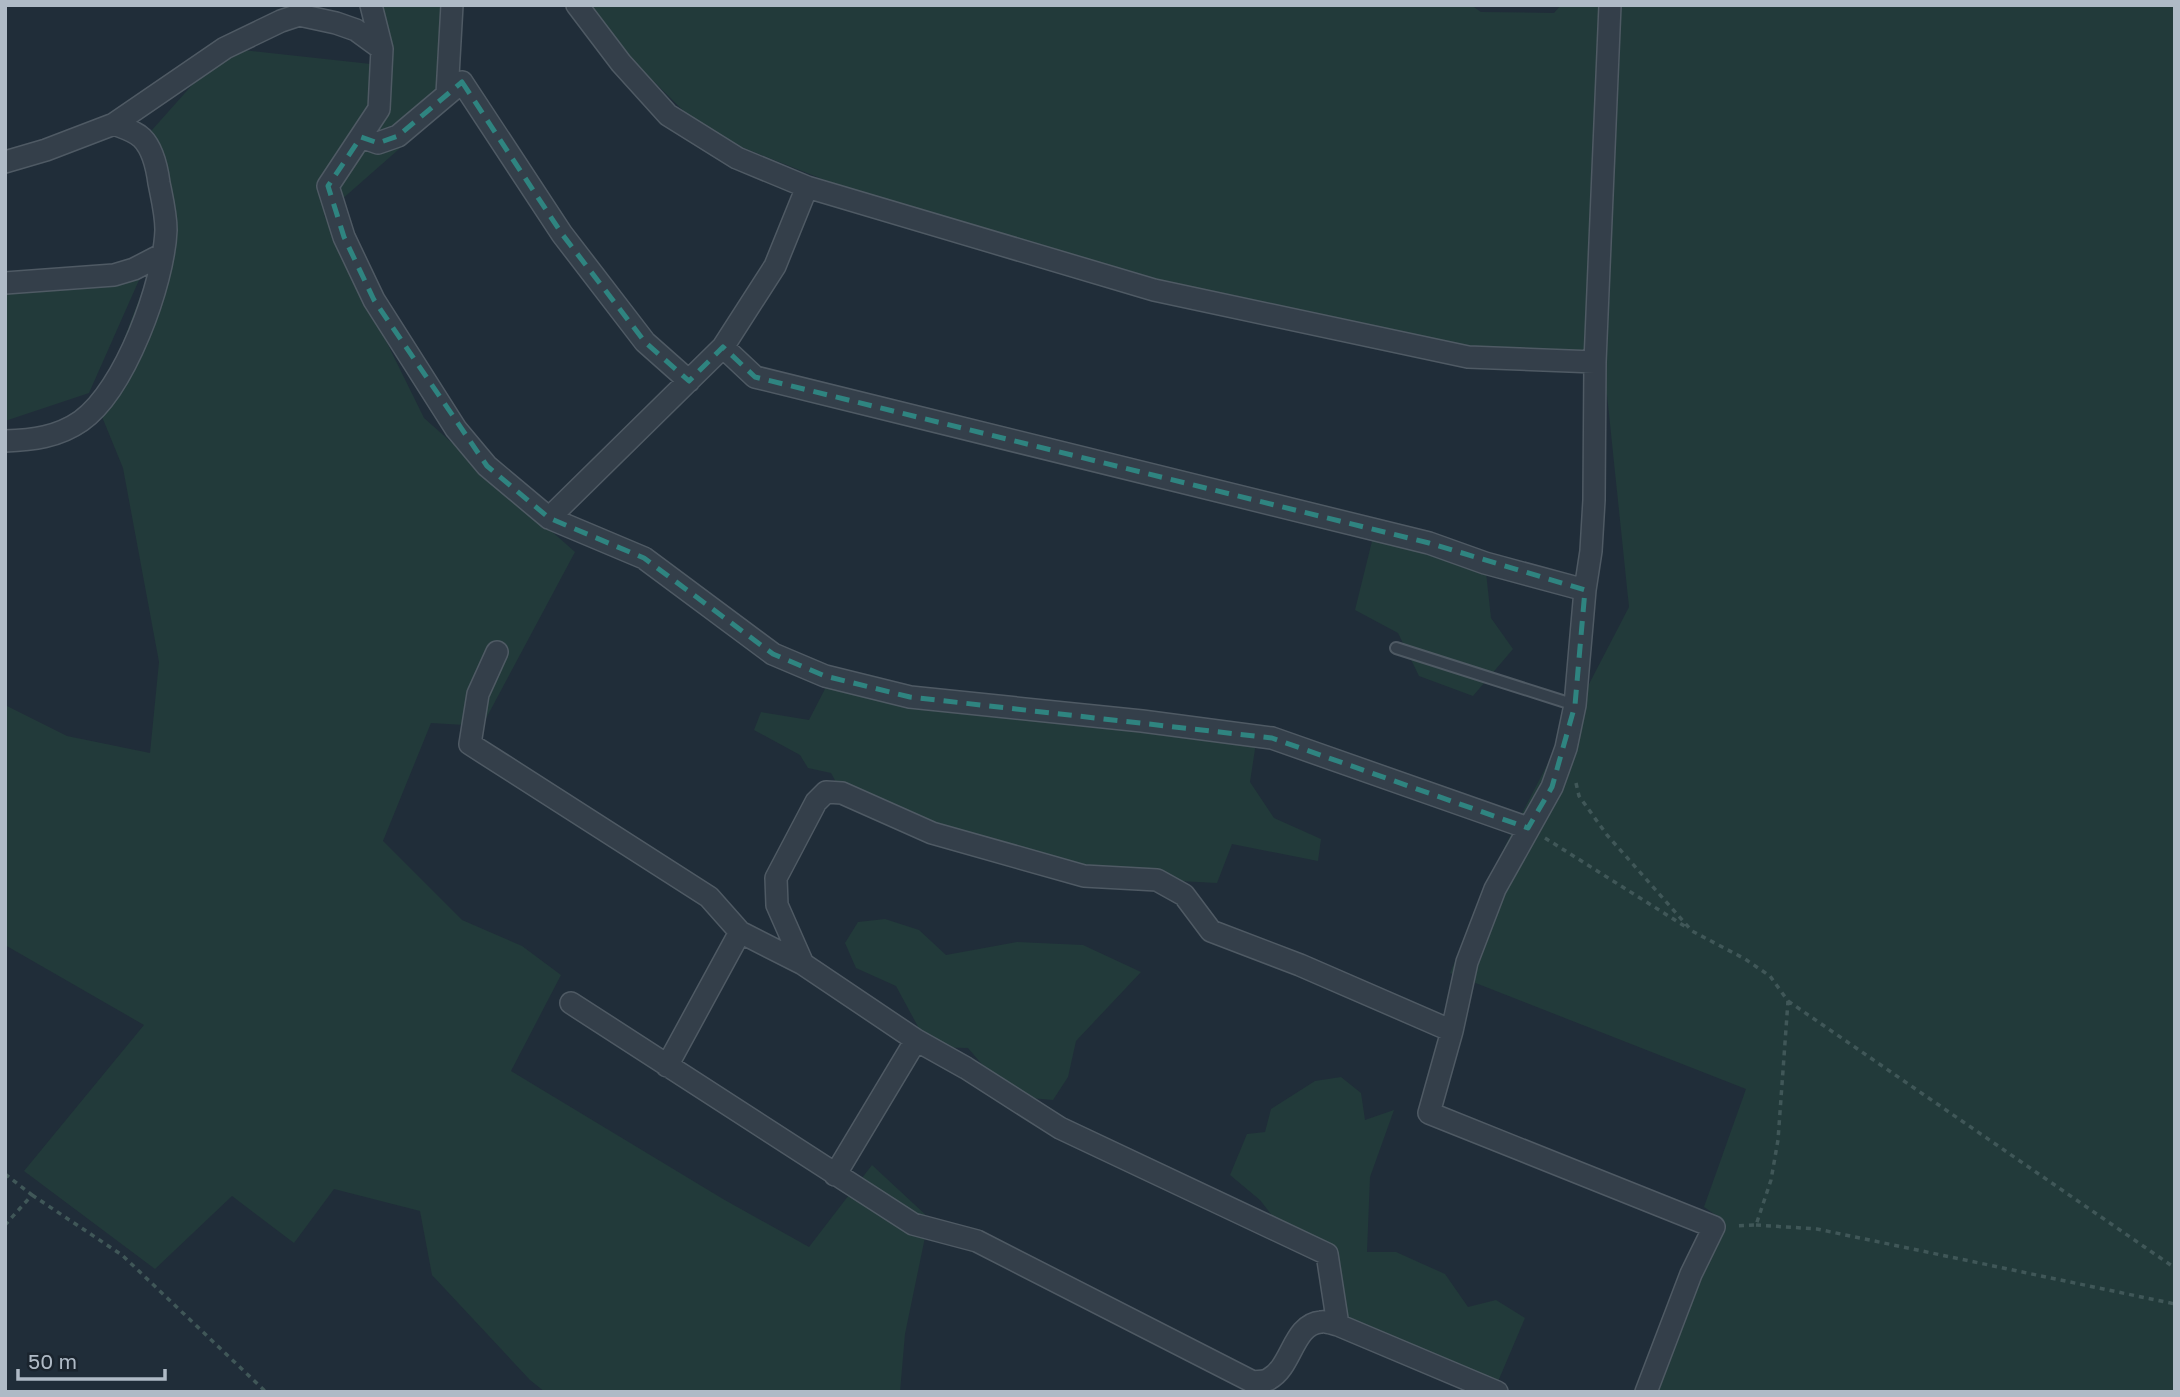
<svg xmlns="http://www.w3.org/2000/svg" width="2180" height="1397" font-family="'Golos Text',sans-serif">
	<rect width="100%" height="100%" fill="#202d39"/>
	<path fill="#223a3a" d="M379,5H453L448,106L324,215L424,418L575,552L482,726L431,723L383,841L462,920L522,946L561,975L511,1071L723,1199L809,1247L872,1165L929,1218L905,1334L900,1392H545L530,1380L432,1275L420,1211L334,1189L294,1243L232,1196L155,1269L24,1171L144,1025L5,945V705L67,736L150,753L159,662L123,468L98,407L166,229L144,139L225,48L371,64Z
		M590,5H1471L1481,12L1554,13L1561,5H2175V1392H1653L1720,1218L1704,1207L1746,1089L1450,973L1505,846L1629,607L1607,395L1569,361L1468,357L1130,277L840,186L706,133L634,62Z
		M147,262L89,393L5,421V277Z
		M1375,529L1485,563L1491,618L1513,649L1473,696L1419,676L1398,633L1355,610Z
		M826,687L1142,721L1257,736L1250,782L1274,818L1321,839L1318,861L1232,844L1217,883L1084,876L842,793L831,773L808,768L800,755L754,730L761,712L809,720Z
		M885,919L919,930L946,955L1017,942L1083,945L1141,972L1076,1041L1068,1077L1053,1100L1009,1096L968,1048L929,1047L896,986L856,968L845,943L858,922Z
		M1341,1077L1361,1093L1365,1120L1394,1110L1370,1177L1367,1252H1396L1445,1274L1468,1307L1496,1300L1525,1318L1494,1391L1338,1325L1327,1254L1277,1222L1260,1200L1230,1175L1247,1134L1265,1132L1271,1109L1315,1081Z"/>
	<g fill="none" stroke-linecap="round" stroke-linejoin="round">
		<defs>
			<path id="lane" d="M1396,648L1575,705"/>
			<path id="street" d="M371,5L382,49L379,109L328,186L344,237L374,300L456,429L487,466L549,518L644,558L773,654L825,676L910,697L1142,721L1272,738L1528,828
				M577,5L621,63L668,115L737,158L807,187
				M1610,5L1595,362L1594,500L1591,551L1585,590L1575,705L1566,748L1552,787L1495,889L1467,962L1452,1031L1429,1113L1714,1227L1691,1274L1646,1392
				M447,94L452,5
				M361,137L378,143L398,136L462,82L562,234L645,342L689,381
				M5,162L46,150L114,124L225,48L281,21L299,15L336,23L356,30L382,49
				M5,283L114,275L134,269L163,254
				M723,347L775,266L807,187L1154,290L1468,357L1595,362
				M5,441C33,440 58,437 81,421C125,390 164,283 166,230C166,214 162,198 159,183C157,168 153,149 142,138C135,131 124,128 114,124
				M549,518L723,347L755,377L1429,543L1485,563L1585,590
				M497,652L478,694L470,744L709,897L740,932L803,964L916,1040L966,1068L1060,1128L1327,1254L1338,1325
				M803,964L777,905L776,878L816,802L826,792L842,793L932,833L1084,876L1157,880L1184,895L1211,931L1300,965L1452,1031
				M571,1003L913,1224L977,1241L1253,1382C1258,1381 1265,1382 1269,1379C1292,1367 1293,1324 1321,1322C1326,1321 1333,1324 1338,1325L1497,1392
				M667,1066L740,932
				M835,1175L916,1040"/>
		</defs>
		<use href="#lane" stroke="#4f5a64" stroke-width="14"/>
		<use href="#street" stroke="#4f5a64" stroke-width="24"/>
		<path stroke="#405758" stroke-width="3.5" stroke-dasharray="5 5" stroke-linecap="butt" d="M1576,783L1579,796L1607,835L1692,931L1745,959L1770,976L1788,1001L1778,1140L1771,1180L1756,1225L1734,1226
			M1545,838L1686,927
			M1788,1001L2175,1268
			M5,1174L32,1195L5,1225
			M32,1195L122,1255L266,1392
			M1756,1225L1817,1229L2175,1304"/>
		<use href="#lane" stroke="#343f4a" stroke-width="10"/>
		<use href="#street" stroke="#343f4a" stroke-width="21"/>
	</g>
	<path fill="none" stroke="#2f8480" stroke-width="5" stroke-dasharray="14 9" stroke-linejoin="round" d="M462,82L562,234L645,342L689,381L723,347L755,377L1429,543L1585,590L1575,705L1552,787L1528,828L1272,738L910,697L825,676L773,654L644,558L549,518L487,466L374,300L344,237L328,186L361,137L378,143L398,136Z"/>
	<rect width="2180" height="1397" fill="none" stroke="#afbac6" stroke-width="14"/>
	<path d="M18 1369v10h147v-10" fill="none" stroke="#afbac6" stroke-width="3.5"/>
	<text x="28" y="1369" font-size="21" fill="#afbac6" stroke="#1a242e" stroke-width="5" paint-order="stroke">50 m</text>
</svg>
